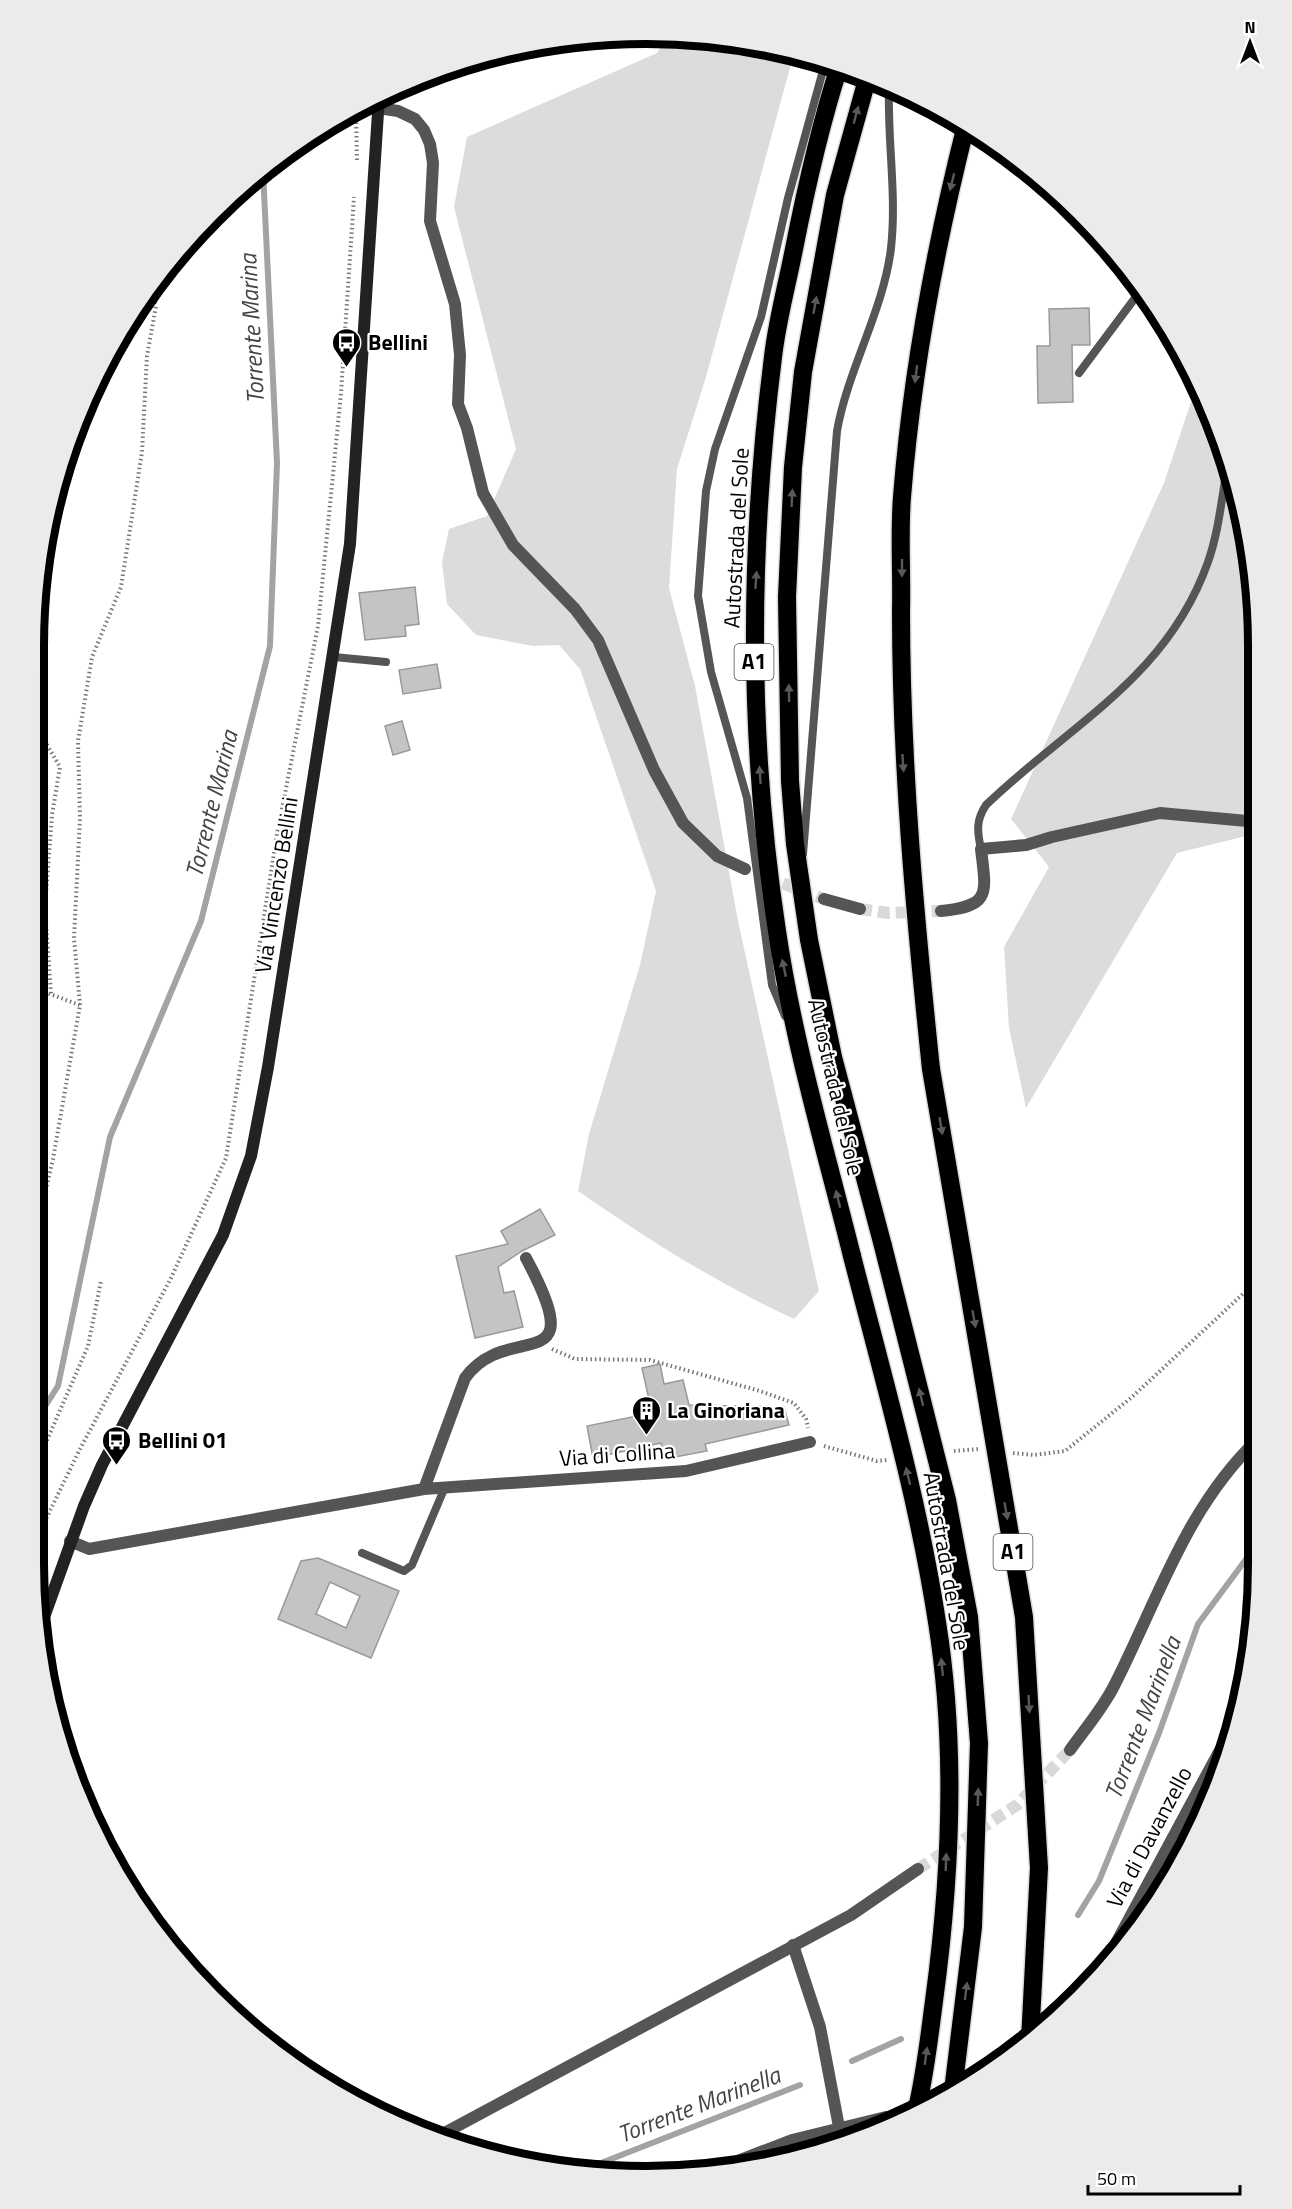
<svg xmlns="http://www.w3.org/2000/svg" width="1292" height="2209" font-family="'Titillium Web',sans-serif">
	<rect width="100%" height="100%" fill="#fff"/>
	<path fill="#dcdcdc" d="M669,35L766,45L794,53L706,377L677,469L669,588L695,686L738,921L819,1291L794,1319C715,1282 650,1241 578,1191L589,1134L640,965L656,891L580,669L559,645L533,646L476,635L447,604L442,562L449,529L487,516L516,449L454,207L467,137L657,53Z
		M1196,387L1238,487L1258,606V833L1177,853L1026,1108L1009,1028L1004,947L1049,867L1011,819L1164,483Z"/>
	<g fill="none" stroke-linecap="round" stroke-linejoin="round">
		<path stroke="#a3a3a3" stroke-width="6" d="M37,1419L58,1386L110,1137L201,921L270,646L277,463L263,171
			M1078,1915L1099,1881L1159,1733L1198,1624L1258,1543
			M852,2061L901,2039
			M578,2172L800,2085"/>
	</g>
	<path fill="#c4c4c4" stroke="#999" stroke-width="1.5" fill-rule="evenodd" d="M1089,308L1090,345H1072L1073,402L1038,403L1037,346H1050L1049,309Z
		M415,587L419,624L405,626L406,636L365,640L359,593Z
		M437,664L441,688L403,694L399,670Z
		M402,721L410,750L393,755L385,726Z
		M540,1209L555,1235L522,1251L498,1267L504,1293L514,1291L523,1327L475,1338L456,1256L508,1244L501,1231Z
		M660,1364L664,1384L683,1380L689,1405L784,1407L789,1425L705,1444L707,1451L665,1459L661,1443L593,1458L587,1426L652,1413L642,1368Z
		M318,1558L399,1591L371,1658L278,1619L301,1561ZM330,1582L360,1596L346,1628L316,1614Z"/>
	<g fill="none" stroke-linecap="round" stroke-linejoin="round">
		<path stroke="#d9d9d9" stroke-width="12" stroke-dasharray="12 6" stroke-linecap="butt" d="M766,877L824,899
			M860,909L889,913L941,911
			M890,2124L886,2117L916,2113"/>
		<path stroke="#d9d9d9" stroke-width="12" stroke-dasharray="12 6" stroke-linecap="butt" d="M918,1869L1017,1805L1070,1750"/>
		<defs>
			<path id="motorway" d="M839,67C820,126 806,188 794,249C787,285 777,321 773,357C749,546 748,741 777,931C793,1040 825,1148 852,1256
				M868,76L835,195L803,372L793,467L787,597L790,781L795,844L809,940L833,1057L883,1246
				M931,1069C915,916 901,765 901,611C902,574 899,535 902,497C912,371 935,248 966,125"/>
		</defs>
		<use href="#motorway" stroke="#dbdbdb" stroke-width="21"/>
		<path stroke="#777" stroke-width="4" stroke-dasharray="1.5 3" stroke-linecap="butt" d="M356,109L357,163
			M35,739L46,743L60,767L52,815L45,908L51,994
			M36,989L80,1005L53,1159L37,1228
			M80,1005L74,938L80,818L78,741L92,657L121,587L142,452L147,356L156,306L149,290
			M552,1349L575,1359L650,1360L760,1391L794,1403L806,1419L808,1428
			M824,1446L877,1461L887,1460
			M954,1451L979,1449
			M1013,1453L1034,1455L1065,1451L1132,1397L1258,1280
			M38,1461L88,1346L101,1281
			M38,1544L45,1521L79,1451L171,1278L226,1158L277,834L318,626L341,393L354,197"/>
		<path stroke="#555" stroke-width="8" d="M1079,373L1141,290
			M334,657L386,662
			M981,849C977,831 976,820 986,805C1070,724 1167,678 1208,562C1219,531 1222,495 1228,463
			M803,854L837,431C848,369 884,309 891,248C897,194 887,139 889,84
			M785,1016L772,985L747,798L711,672L698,596L706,491L715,449L761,317L788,198L825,63
			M362,1553L404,1571L412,1565L445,1487"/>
		<path stroke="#555" stroke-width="12" d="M378,108L398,111L415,119L424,130L430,144L433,163L430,221L455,304L460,355L458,404L467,428L483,493L513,545L575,609L598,640L654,770L683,823L717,856L745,869
			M824,899L860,909
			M941,911C992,906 986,893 981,849L1026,845L1052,837L1160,813L1258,822
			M424,1489L465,1378C508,1318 593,1383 526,1258
			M70,1541L89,1549L424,1489L686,1471L810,1442
			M793,1945L820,2027L839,2127
			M1102,1969L1233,1726
			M709,2172L792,2140L886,2117"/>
		<path stroke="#555" stroke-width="12" d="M1070,1750C1085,1729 1103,1708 1114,1686C1158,1600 1186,1507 1258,1439
			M435,2138L851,1915L918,1869"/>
		<path stroke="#222" stroke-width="12" d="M38,1634L84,1506L102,1465L223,1235L251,1156L268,1067L350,544L379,97"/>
		<use href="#motorway" stroke="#000" stroke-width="18"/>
		<defs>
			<path id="motorway-bridge" d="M931,1069L1024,1617L1039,1868L1030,2040
				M883,1246L947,1500L969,1617L979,1743L973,1927L953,2091
				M852,1256C883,1377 918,1498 937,1622C957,1747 951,1876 934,2001C929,2039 925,2076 916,2113"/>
		</defs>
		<use href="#motorway-bridge" stroke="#dbdbdb" stroke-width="21" stroke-linecap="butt"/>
		<use href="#motorway-bridge" stroke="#000" stroke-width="18"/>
	</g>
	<defs><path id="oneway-solid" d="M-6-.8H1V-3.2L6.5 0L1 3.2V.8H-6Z" transform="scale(1.5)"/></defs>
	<g fill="#595959">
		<use href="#oneway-solid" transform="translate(856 115) rotate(-75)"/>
		<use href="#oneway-solid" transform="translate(952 182) rotate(104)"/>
		<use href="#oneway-solid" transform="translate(815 305) rotate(-80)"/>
		<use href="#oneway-solid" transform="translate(916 374) rotate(97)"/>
		<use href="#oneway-solid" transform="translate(792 498) rotate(-87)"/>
		<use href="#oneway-solid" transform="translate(902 568) rotate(90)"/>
		<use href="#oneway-solid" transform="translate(756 580) rotate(-86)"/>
		<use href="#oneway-solid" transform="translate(789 693) rotate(-91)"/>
		<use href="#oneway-solid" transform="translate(903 763) rotate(86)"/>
		<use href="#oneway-solid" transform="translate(760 775) rotate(-94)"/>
		<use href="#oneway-solid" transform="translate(784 968) rotate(-102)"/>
		<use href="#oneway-solid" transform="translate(941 1126) rotate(80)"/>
		<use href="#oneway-solid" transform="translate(838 1199) rotate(-104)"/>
		<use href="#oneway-solid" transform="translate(974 1319) rotate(80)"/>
		<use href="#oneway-solid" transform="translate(921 1397) rotate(-104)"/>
		<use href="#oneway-solid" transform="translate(908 1476) rotate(-104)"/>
		<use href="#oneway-solid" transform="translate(1006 1511) rotate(80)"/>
		<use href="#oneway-solid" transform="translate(942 1667) rotate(-96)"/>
		<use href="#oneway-solid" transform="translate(1029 1704) rotate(87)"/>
		<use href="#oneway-solid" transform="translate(978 1797) rotate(-88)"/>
		<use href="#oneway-solid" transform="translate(946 1862) rotate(-88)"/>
		<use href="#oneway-solid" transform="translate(966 1991) rotate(-83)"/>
		<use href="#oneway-solid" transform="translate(926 2056) rotate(-82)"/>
	</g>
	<defs>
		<symbol id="bus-pin" viewBox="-11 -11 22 30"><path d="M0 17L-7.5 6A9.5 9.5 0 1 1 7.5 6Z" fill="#000" stroke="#fff"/><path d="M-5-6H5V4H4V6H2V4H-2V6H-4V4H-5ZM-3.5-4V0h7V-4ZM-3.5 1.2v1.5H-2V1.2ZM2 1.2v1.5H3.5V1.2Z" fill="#fff"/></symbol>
		<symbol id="building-pin" viewBox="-11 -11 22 30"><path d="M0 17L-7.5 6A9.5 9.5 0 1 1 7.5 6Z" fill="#000" stroke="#fff"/><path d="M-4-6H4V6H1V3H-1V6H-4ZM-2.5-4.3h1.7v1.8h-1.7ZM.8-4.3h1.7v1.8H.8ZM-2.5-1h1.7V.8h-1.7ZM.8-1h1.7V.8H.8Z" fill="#fff"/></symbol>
	</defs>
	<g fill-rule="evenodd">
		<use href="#bus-pin" x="330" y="326" width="33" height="45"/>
		<use href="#building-pin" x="630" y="1394" width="33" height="45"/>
		<use href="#bus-pin" x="100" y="1424" width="33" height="45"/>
	</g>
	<g text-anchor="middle" stroke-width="4.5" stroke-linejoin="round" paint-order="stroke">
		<g fill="#fff" stroke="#4c4c4c" stroke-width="1.5">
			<rect x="734.5" y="644" width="39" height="36" rx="4.5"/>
			<rect x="993.5" y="1534" width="39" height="36" rx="4.5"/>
		</g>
		<g font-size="21" font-weight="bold" fill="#000">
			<text x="754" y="669">A1</text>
			<text x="1013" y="1559">A1</text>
		</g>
		<g font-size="22" font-weight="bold" fill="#000" stroke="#fff" text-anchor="start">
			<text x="368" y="350">Bellini</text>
			<text x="667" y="1418">La Ginoriana</text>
			<text x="138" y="1448">Bellini 01</text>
		</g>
		<g font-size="22" fill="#000" stroke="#fff">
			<text transform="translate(736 538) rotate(-87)" y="8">Autostrada del Sole</text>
			<text transform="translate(276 885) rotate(-81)" y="8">Via Vincenzo Bellini</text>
			<text transform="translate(836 1087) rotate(77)" y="8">Autostrada del Sole</text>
			<text transform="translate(617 1454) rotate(-4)" y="8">Via di Collina</text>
			<text transform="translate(947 1561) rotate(80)" y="8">Autostrada del Sole</text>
			<text transform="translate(1149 1837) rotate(-62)" y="8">Via di Davanzello</text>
		</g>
		<g font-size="24" font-style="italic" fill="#444" stroke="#fff">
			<text transform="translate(252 329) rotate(-93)" y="8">Torrente Marina</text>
			<text transform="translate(212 804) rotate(-76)" y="8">Torrente Marina</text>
			<text transform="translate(1143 1718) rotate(-69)" y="8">Torrente Marinella</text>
			<text transform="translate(699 2105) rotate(-21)" y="8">Torrente Marinella</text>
		</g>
	</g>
	<path d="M0 0H1292V2209H0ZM646 44H646A602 602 0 0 1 1248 646V1564A602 602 0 0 1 646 2166H646A602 602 0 0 1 44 1564V646A602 602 0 0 1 646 44Z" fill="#ebebeb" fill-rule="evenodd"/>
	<path fill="none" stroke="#000" stroke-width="8" d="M646 44H646A602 602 0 0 1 1248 646V1564A602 602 0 0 1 646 2166H646A602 602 0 0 1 44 1564V646A602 602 0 0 1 646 44Z"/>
	<g transform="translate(1250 42)" stroke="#ffffff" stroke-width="4.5" paint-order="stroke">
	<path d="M0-4.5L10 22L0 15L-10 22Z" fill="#000000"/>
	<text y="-9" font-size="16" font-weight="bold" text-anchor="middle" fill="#000000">N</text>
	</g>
	<path d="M1088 2185v9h152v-9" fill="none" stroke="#000000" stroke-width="3"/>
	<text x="1097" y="2185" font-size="18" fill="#000000" stroke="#ffffff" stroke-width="4.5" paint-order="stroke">50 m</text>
</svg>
